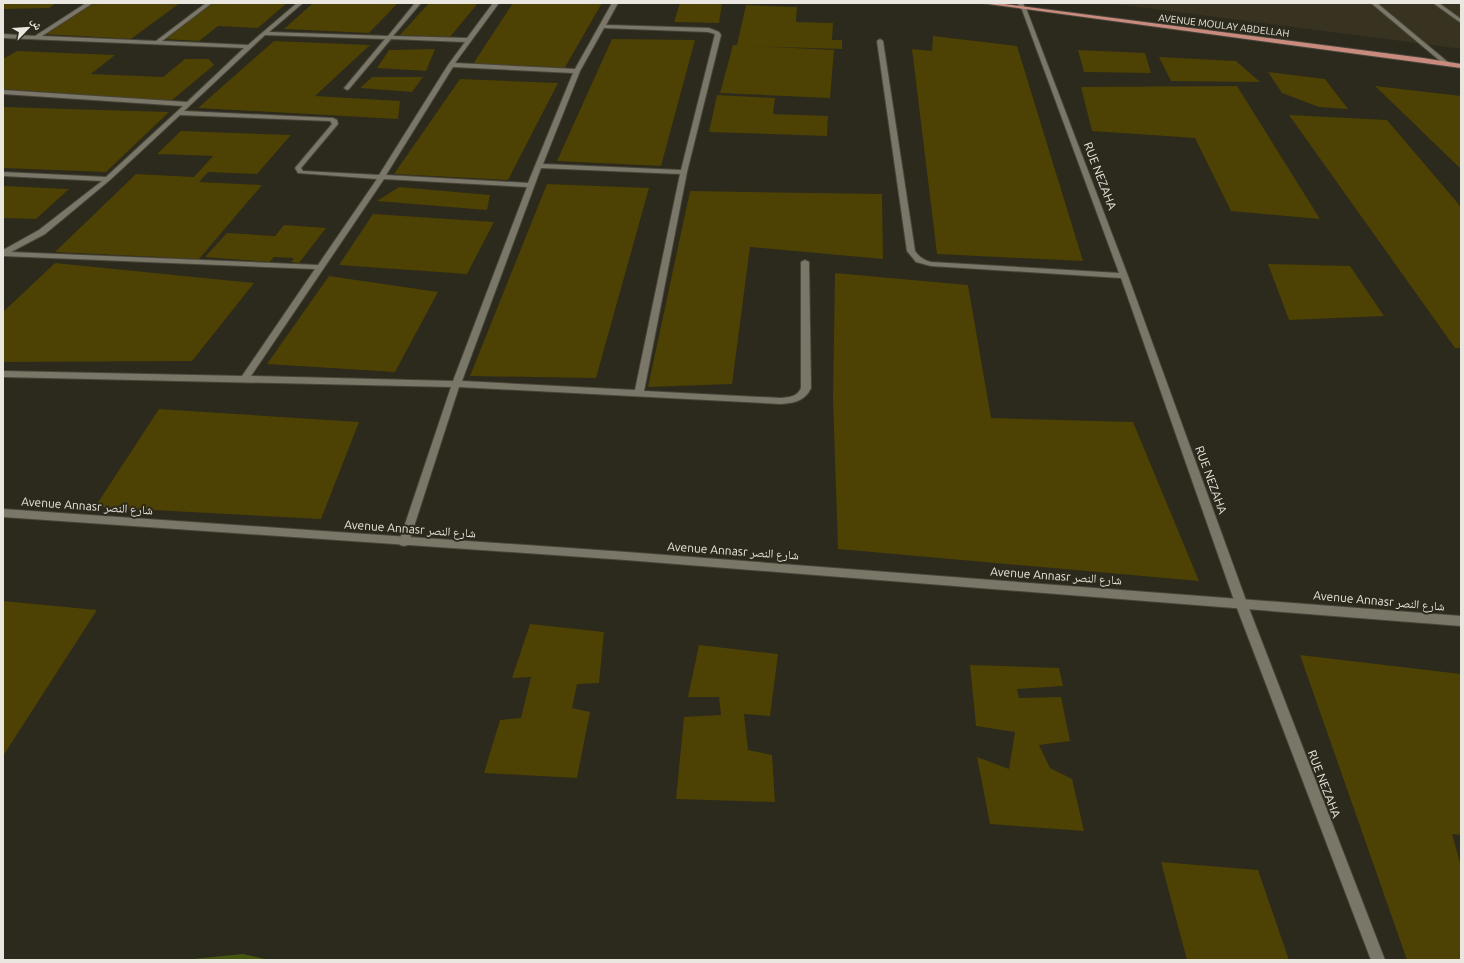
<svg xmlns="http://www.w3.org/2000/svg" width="1464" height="963" font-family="Ubuntu,'Noto Naskh Arabic',sans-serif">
	<rect width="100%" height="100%" fill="#2c291d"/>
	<path fill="#373320" d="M1107,3H1461V49L1424,44Z"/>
	<path fill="#455710" d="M243,954L270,960H183Z"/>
	<path fill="#4d4103" d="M3,3H56L49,8L3,9Z
		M93,3H180L131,39L44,34Z
		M211,3H287L258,28L218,26L199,41L164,39Z
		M313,3H398L369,33L284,29Z
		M429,3H478L450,37L400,35Z
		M513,3H602L564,69L473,64Z
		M680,3H722L719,23L674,22Z
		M746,5L797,7L796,22L833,23L832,40H842V49L750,46L834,50L830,98L720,93L733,45H737Z
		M933,36L1017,46L1083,261L937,254L912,49L932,51Z
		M612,39L695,40L661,166L557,161Z
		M274,41L370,45L315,96L400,101L398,119L198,108Z
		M435,49L426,71L377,68L389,50Z
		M1078,50L1145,53L1151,73L1084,72Z
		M17,51L115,55L91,74L163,77L185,59H209L214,65L171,101L3,89V59Z
		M1159,57L1236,61L1260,82L1171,81Z
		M1268,72L1325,79L1348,109L1319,107L1282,93Z
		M372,77H423L412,92L360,88Z
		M460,79L558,83L508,180L394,174Z
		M1237,86L1320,219L1231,211L1195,138L1092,131L1081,87Z
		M1375,86L1461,96V169Z
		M717,95L775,98L773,114L828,116L827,136L709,132Z
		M3,107L169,112L106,172L3,168Z
		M1289,115L1387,120L1461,207V348H1455Z
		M181,131L291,135L257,174L208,172L199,182L262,185L199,259L55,252L136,174L194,177L213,156L157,154Z
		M547,184L649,188L596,378L470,376Z
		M3,186L69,189L36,219L3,218Z
		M399,187L490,195L487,210L377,201Z
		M690,191L882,194L883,259L750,247L732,384L648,387Z
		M373,214L494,222L467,274L339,265Z
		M284,225L326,228L299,263L291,262L294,258L274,257L270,262L205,257L227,233L275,236Z
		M55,263L254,283L192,361L3,362V312Z
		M1268,264L1350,266L1384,316L1289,320Z
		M835,273L968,285L991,418L1133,422L1199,581L838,549L833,400Z
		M329,276L438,292L395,372L267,364Z
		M159,409L359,422L321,519L95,507Z
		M3,601L97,610L3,756Z
		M530,624L604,632L599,683L577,684L572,708L590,712L577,778L484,773L500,720L521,718L531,677L512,678Z
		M699,645L778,654L770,716L744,714L748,750L772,755L775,802L676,799L684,717L721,715L719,697H688Z
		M1300,655L1461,674V835L1452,834L1461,866V960H1407Z
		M970,665L1059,668L1063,686L1017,689L1019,698L1061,697L1070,741L1039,745L1050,768L1072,779L1084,831L990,824L977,757L1009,769L1015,732L976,726Z
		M1161,862L1258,870L1289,960H1187Z"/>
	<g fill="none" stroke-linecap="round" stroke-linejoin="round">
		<defs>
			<path id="service" d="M1017,3H1023L1025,9H1021Z
				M1371,3H1377L1449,63V65H1445Z
				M1433,3H1439L1461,19V23Z"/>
			<path id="minor" d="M86,3H93L42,36L156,41L206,3H212L162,41L248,45L297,3H303L269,32L388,36L415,3H421L393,36L467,38L493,3H499L455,63L575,69L612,3H618L606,25L709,28L719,32L721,35L687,172L644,391L781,398C790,397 797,397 801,388V262L805,260L809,262L811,388C805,401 794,403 781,404L459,387L409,542L408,545L404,546L400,545L399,542L451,387L3,377V371L242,376L315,269L3,256V250L39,230L102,181L3,176V172L106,177L183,106L3,94V90L187,102L244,48L3,38V34L35,36ZM604,28L708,32L715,34L681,170L543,164L580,71ZM265,35L385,39L345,87L344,88L347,90L349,89L391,39L465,42L448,65L379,175L303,171L301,168L338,124L337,120L333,118L184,111ZM453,67L573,73L528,183L386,175ZM180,115L330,121L332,124L295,168L298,173L377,179L318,265L11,252L45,234L110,180ZM541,168L680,174L635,390L462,381ZM384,179L527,187L453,381L251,376Z
				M1021,7L1026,8L1128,276L1247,603L1385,960H1371L1235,603L1121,278L931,266L916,262L907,251L877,41L880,39L883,41L915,251C919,257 924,260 931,262L1119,273Z"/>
			<path id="tertiary" d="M3,509L626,552L1461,616V626L626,560L3,517Z"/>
			<path id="primary" d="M981,3H996L1423,58L1461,64V68Z"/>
		</defs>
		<use href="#service" stroke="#48453b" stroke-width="2"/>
		<use href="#minor" stroke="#48453b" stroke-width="2"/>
		<use href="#tertiary" stroke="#48453b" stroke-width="2"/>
		<use href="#primary" stroke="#48453b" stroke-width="2"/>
		<use href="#service" fill="#7a7768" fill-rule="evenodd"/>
		<use href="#minor" fill="#7a7768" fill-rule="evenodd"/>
		<use href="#tertiary" fill="#7a7768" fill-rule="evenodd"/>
		<use href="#primary" fill="#c98b7e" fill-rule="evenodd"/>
	</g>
	<g text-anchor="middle" stroke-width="4" stroke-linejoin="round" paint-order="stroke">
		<g font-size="10" fill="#e9e7df" stroke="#2c291d">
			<text transform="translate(1224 25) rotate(7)" y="4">AVENUE MOULAY ABDELLAH</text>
		</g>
		<g font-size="12" fill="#e9e7df" stroke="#2c291d">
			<text transform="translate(1100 176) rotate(69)" y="4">RUE NEZAHA</text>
			<text transform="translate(1211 480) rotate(70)" y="4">RUE NEZAHA</text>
			<text transform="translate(87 506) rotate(4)" y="4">Avenue Annasr شارع النصر</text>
			<text transform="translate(410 529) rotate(4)" y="4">Avenue Annasr شارع النصر</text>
			<text transform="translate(733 551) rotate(4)" y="4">Avenue Annasr شارع النصر</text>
			<text transform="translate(1056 576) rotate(4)" y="4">Avenue Annasr شارع النصر</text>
			<text transform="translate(1379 601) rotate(5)" y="4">Avenue Annasr شارع النصر</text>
			<text transform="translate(1324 784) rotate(69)" y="4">RUE NEZAHA</text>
		</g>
	</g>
	<rect width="1464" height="963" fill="none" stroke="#e9e7df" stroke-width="8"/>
	<g transform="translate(28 28) rotate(65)" stroke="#2c291d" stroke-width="3" paint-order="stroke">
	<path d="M0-3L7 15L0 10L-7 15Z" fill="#e9e7df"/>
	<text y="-6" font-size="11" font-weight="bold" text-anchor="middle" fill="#e9e7df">ش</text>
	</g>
</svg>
